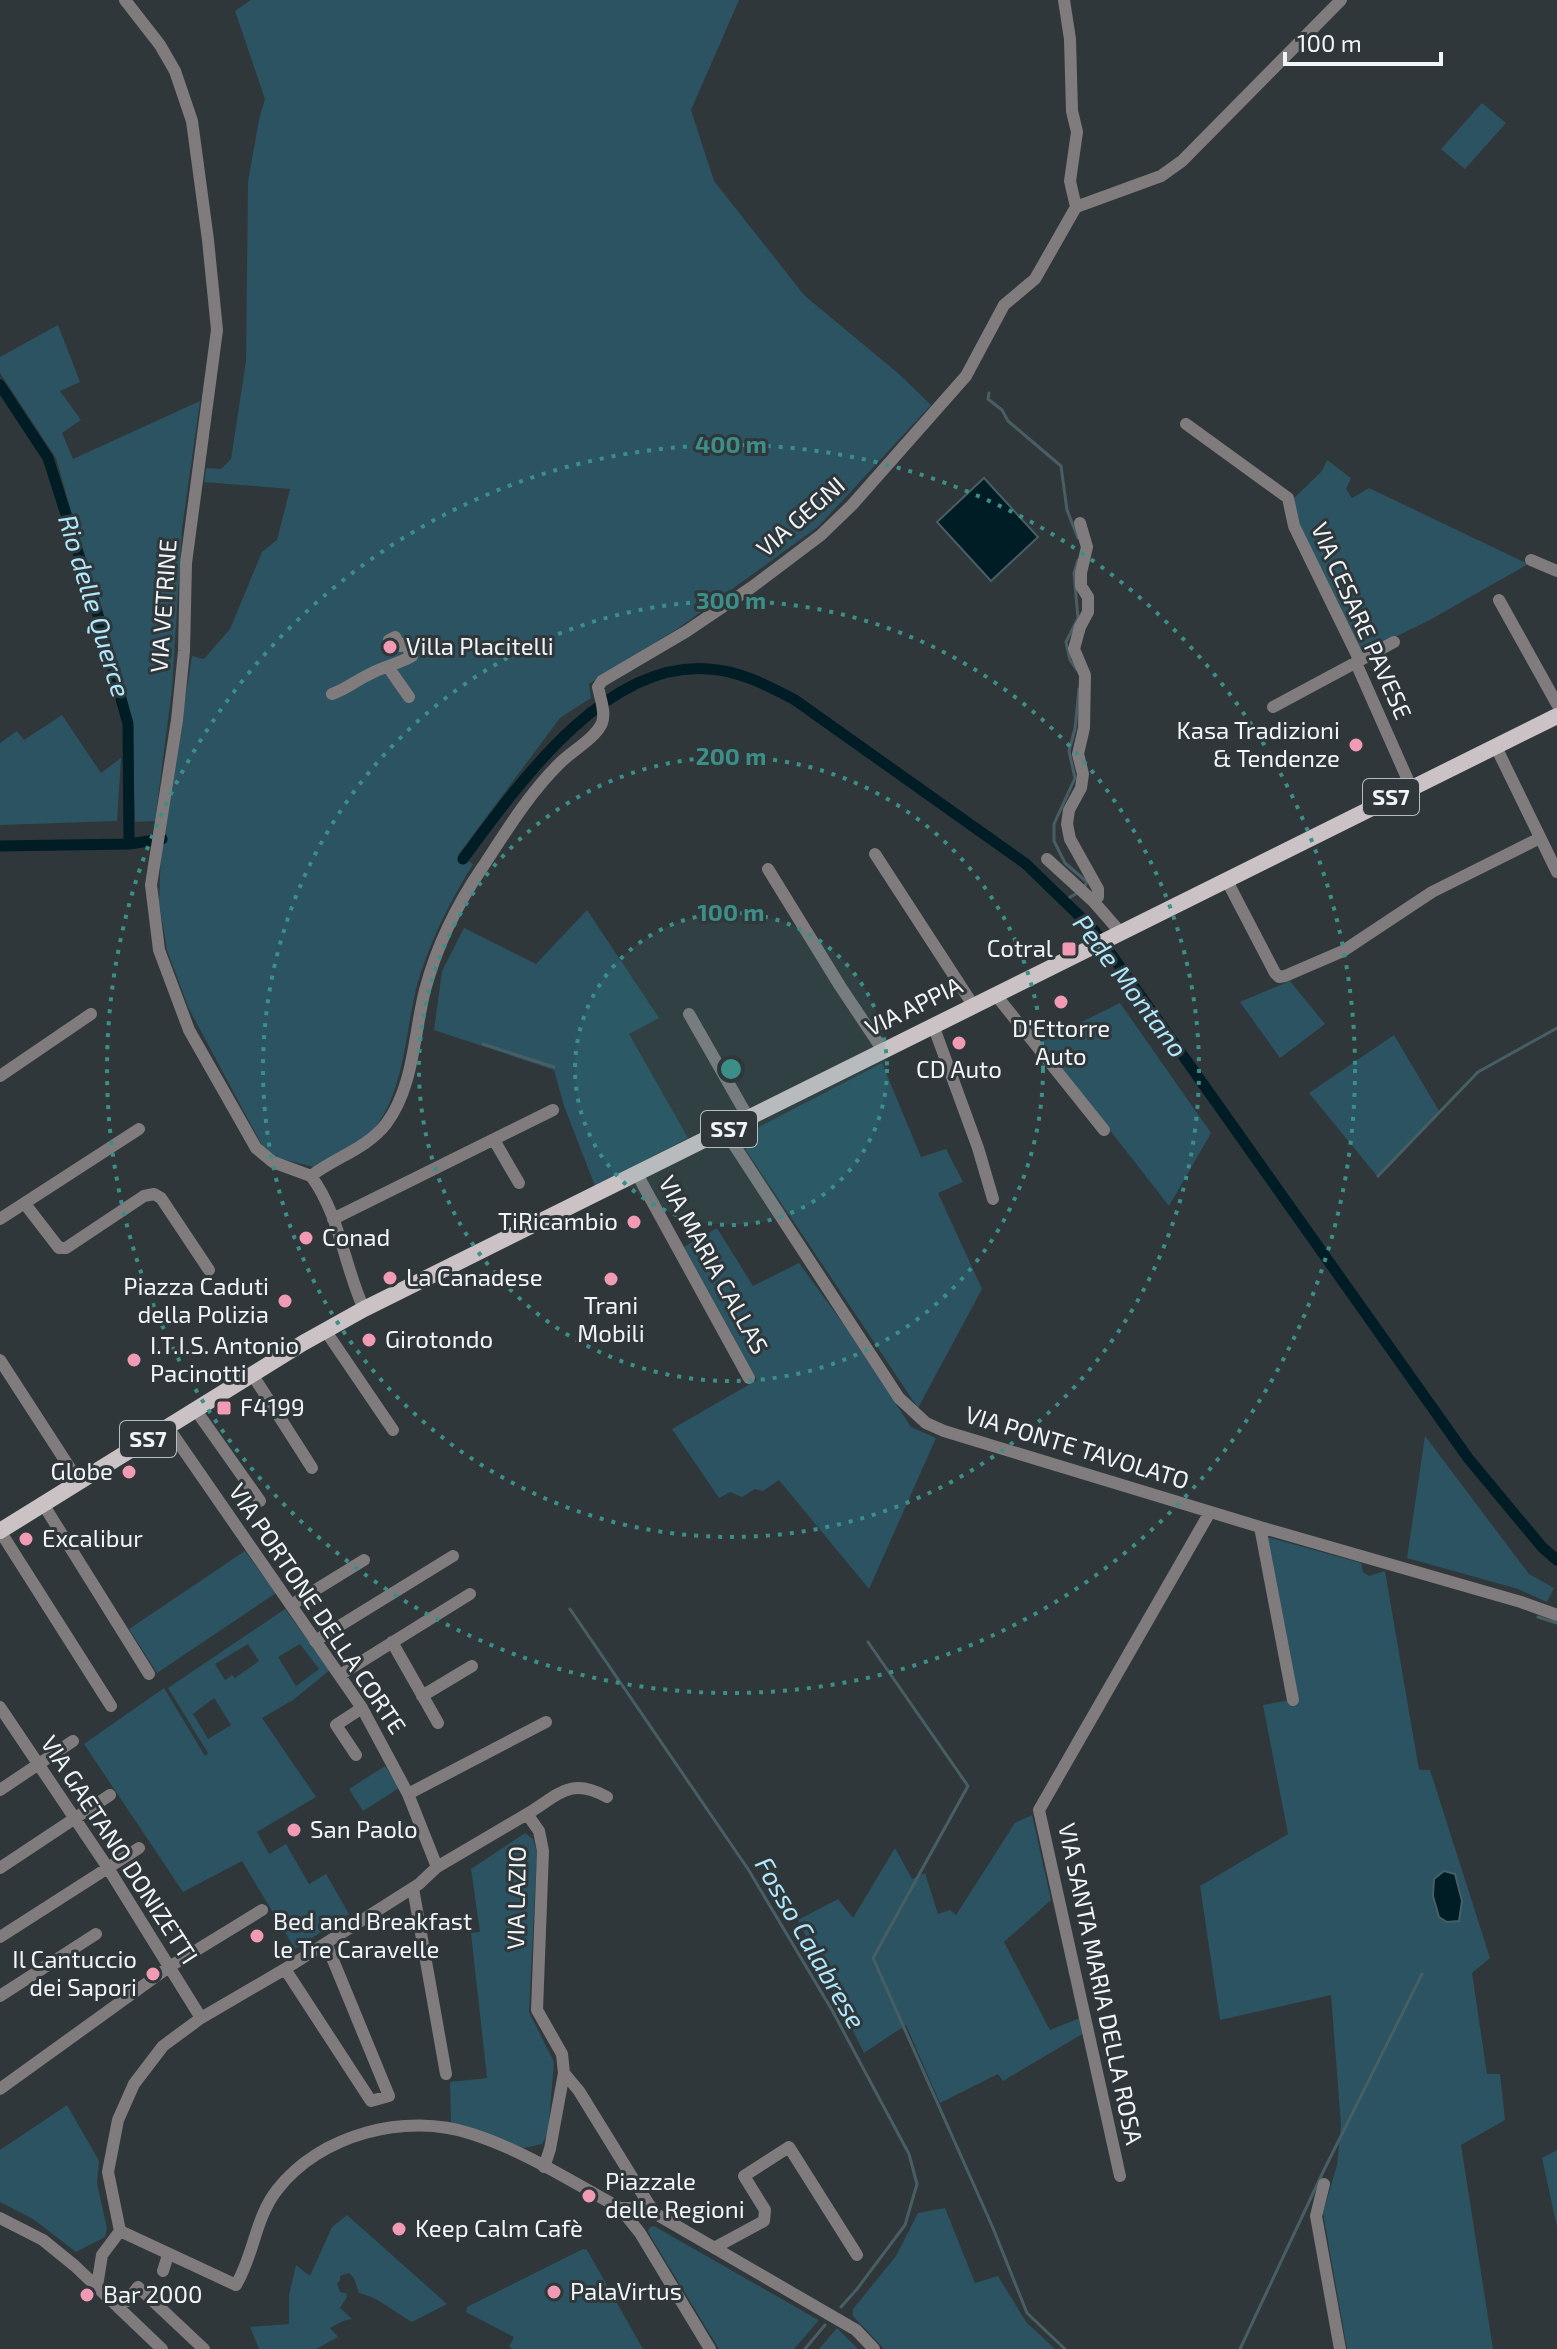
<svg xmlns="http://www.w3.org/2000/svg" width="1557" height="2349" font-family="'Exo 2',sans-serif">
	<rect width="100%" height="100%" fill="#30373a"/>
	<path fill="#2b5361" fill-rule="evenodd" d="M251,0H739L691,110L714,181L805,296L899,374L931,405L819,526L680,627L589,684L591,698L560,718L458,855L473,864C451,900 433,935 420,975C404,1024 407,1106 362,1140C348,1151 330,1158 314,1167L278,1158L263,1147L189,1009L167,950L159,902L161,849L192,656L204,659L230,629L262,552L277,540L290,489L204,482L206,468L221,469L231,459L246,361L248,182L259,120L265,99L235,11Z
		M1482,103L1506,123L1465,169L1441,149Z
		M58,325L80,382L60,391L81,420L62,433L73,459L200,401L182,529L172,689L155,821L135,822L132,725L56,458L0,373V357Z
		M1327,460L1351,478L1346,489L1352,498L1369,488L1528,564L1428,621L1360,654L1296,523L1293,499L1322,471Z
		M62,715L101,773L121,758L117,821L0,825V743L17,731L24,740Z
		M587,910L659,1018L629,1034L688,1138L595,1186L564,1106L554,1070L434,1030L442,971L464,928L536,964Z
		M1290,981L1325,1024L1280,1058L1240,1002Z
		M1120,1003L1211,1133L1169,1206L1041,1042Z
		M1394,1035L1439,1111L1377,1176L1309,1093Z
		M882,1063L921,1157L946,1149L963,1182L938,1193L982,1289L918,1408L738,1138Z
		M717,1228L753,1286L799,1263L847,1329L911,1427L936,1438L869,1589L779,1480L763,1491L755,1489L742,1497L730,1492L719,1498L672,1429L757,1380L684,1247Z
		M1425,1436L1529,1574L1554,1588L1547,1602L1518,1589L1407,1558Z
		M1267,1537L1361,1563L1363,1572L1369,1576L1385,1571L1419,1770H1430L1490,1958L1472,1973L1487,2074H1500L1505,2120L1461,2145L1493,2349H1347L1323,2213L1337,2165L1341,2125L1331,1995L1220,2020L1200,1886L1288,1834L1263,1705L1296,1699Z
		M245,1551L276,1593L157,1673L129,1629Z
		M285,1609L330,1670L293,1700L262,1718L316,1797L257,1832L269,1854L286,1844L309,1884L326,1874L349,1914L295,1949L242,1861L183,1892L84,1744L164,1688L205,1756L208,1753L168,1688ZM248,1644L259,1661L235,1678L232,1675L225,1680L215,1664ZM300,1644L319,1669L296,1686L278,1657ZM214,1698L231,1725L208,1739L193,1714Z
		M385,1766L399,1788L363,1811L349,1789Z
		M1032,1815L1051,1900L1004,1942L1050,2030L1080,2018L1084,2033L1003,2081L998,2074L940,2103L906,2025L864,2053L798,1920L838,1899L853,1918L895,1848L912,1879L925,1873L938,1914L950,1910L956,1915L1015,1823Z
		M525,1833L533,1839L537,1853L529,2012L554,2062L548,2133L542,2144L524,2148L451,2123L450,2082L487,2078L471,1933L480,1932L471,1869Z
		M67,2105L99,2161L97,2183L107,2229L105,2237L76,2252L33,2219L0,2202V2150Z
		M1557,2150V2227L1542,2158Z
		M945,2208L975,2283L998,2276L1026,2322L1055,2349H884L853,2316V2309L896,2256L918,2213Z
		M347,2215L447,2304L412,2322C394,2312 378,2297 359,2293L354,2278L349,2273L340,2276V2281L337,2283L340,2292L346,2293L347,2297L340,2308L352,2319L343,2321L330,2328L338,2337L316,2349H259L250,2327L289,2324V2295L296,2265L310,2276L332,2227Z
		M654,2226L813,2317L819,2320L794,2349H719L651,2237L648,2231L650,2227Z
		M583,2249L587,2250L643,2349H513L509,2347L514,2337L466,2312L467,2307Z
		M837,2328L858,2349H819Z"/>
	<path fill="#001d26" stroke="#485e65" stroke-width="2" d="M984,478L1038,537L991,581L937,522Z
		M1444,1871L1455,1874L1462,1901L1459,1921L1447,1922L1439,1917L1433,1896L1434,1879Z"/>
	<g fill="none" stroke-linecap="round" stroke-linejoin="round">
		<path stroke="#485e65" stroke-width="3" d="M989,393L988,399L1002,410L1008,421L1061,466L1067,510L1078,538
			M1077,670L1070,660L1066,642L1078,618L1074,573L1078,560
			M1079,689L1075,729L1069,751L1075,778L1054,824V841L1065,863L1087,882L1083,889
			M1064,901L1077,893
			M483,1044L554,1067
			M1378,1176L1478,1072L1557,1028
			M570,1609L748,1869L832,2010L909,2154L917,2184L905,2225L857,2289L841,2307
			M1538,1617L1557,1623
			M868,1642L968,1786L873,1958L993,2228L1027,2313L1065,2349
			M805,2349L825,2325
			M1240,2349L1323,2172L1422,1974"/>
		<path stroke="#001d26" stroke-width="11" d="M0,385L48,458L98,615L128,724L129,844
			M0,846L129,844L162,839
			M463,859C518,785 605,660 709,669C741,671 768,686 795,700L1026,864L1094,930L1468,1458L1542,1547L1557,1560"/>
		<path stroke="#807c7d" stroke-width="12" d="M125,0L160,45L175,71L192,121L208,240L217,330L186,563L184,651L177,720L151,885L159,950L189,1030L256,1148L273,1162L311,1176
			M1064,0L1070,39L1072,111L1077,132L1070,181L1076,207
			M1186,424L1288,498L1294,526L1358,657L1356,663L1411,787
			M1080,523L1087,547L1081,573V586L1088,597V612L1080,627L1074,649L1085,675L1084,728L1078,754L1083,774L1081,788L1069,810L1067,824L1070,839L1098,889V897L1093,901L1121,933
			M1531,560L1557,571
			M1499,600L1557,704
			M388,667L409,697
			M332,694C347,689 358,679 372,673C383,667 403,662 412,656L405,643L400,646L395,637L389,640
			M1273,707L1394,642
			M1496,747L1557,872
			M875,854L973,1005
			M1047,859L1093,901
			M768,869L840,986L882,1049
			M1226,879L1275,973L1279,977L1285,976L1343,951L1432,892L1540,838
			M995,994L1104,1130
			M689,1014L749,1119
			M933,1025L978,1148L993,1199
			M0,1076L91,1014
			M725,1131L899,1398L926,1423L944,1431L1260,1527L1521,1602L1557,1615
			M494,1140L519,1183
			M637,1174L749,1378
			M311,1176C336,1157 366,1149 386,1124C414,1087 414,1033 425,990C437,945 456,906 482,868C505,833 528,795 558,765C570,752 595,739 602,723C606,712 600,698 598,687L602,681L687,631L752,587L821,535L852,505L966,376L1004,305L1035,279L1076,207L1161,176L1182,161L1341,0
			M311,1176C340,1215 344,1266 364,1309
			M25,1204L59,1248H66L144,1196L154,1194L161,1198L209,1270
			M0,1219L139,1129
			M333,1219L553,1110
			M325,1330L393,1430
			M0,1360L79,1482
			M252,1374L312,1468
			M195,1409L260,1501
			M167,1426L362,1708L408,1794L437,1867
			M43,1504L149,1674
			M1260,1527L1293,1700
			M0,1531L111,1706
			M291,1605L364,1560
			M315,1641L453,1556
			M392,1642L438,1723
			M340,1675L470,1594
			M422,1696L472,1666
			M0,1707L108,1868L201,2018
			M356,1755L336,1725L362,1708
			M0,1790L73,1741
			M408,1794L546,1722
			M527,1814C560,1794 570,1777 607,1797
			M0,1868L110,1795
			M413,1888L446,2074
			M0,1937L139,1848
			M285,1969L371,2101L389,2096L326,1943
			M0,1996L96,1934
			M0,2089L169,1967L262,1910
			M544,2167L550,2149L564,2073
			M1120,2176L1039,1810L1210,1512
			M1324,2184L1316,2216L1340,2349
			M648,2203L642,2208H620L640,2233L710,2349
			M0,2218L43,2240L75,2266L162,2349
			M120,2231L236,2285C254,2255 255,2218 277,2190C320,2134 406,2112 472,2134C525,2151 572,2182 620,2208
			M714,2248L764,2221L765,2210L744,2176L789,2147L857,2255
			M163,2271L168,2255
			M97,2286L102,2255L120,2231L108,2172L118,2120L134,2084L163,2046L201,2018L285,1969L419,1884L437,1867L527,1814L539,1831L543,1851L537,2010L562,2054L564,2073L579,2091L648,2203L656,2214L856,2330L874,2349
			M127,2301L138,2287L204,2349"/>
		<path stroke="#cac2c4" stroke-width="16" d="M0,1531L303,1343L364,1309L1557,716"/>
	</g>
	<circle cx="731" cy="1069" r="156" fill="#3c8f89" fill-opacity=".12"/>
	<g fill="none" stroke="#3c8f89" stroke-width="4" stroke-dasharray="4 8">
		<circle cx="731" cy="1069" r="156"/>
		<circle cx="731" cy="1069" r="312"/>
		<circle cx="731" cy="1069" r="468"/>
		<circle cx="731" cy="1069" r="624"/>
	</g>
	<g fill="#f19ab3" stroke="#30373a" stroke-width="3">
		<circle cx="390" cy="647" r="8"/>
		<circle cx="1356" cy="745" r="8"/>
		<rect x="1061" y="941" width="16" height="16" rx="4"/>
		<circle cx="1061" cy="1002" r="8"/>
		<circle cx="959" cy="1043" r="8"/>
		<circle cx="634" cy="1222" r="8"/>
		<circle cx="306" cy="1238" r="8"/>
		<circle cx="390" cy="1278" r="8"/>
		<circle cx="611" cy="1279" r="8"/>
		<circle cx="285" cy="1301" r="8"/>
		<circle cx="369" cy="1340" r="8"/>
		<circle cx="134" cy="1360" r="8"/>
		<rect x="216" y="1400" width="16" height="16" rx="4"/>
		<circle cx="129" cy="1472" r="8"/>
		<circle cx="26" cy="1539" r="8"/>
		<circle cx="294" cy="1830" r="8"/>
		<circle cx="257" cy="1936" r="8"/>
		<circle cx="153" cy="1974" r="8"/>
		<circle cx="589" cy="2196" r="8"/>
		<circle cx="399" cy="2229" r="8"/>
		<circle cx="554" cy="2292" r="8"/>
		<circle cx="87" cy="2295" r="8"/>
	</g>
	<g text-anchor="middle" stroke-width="6" stroke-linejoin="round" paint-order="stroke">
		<g fill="#30373a" stroke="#b7bcbe" stroke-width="2">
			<rect x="1363" y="779" width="56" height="36" rx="6"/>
			<rect x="701" y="1111" width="56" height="36" rx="6"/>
			<rect x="120" y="1421" width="56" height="36" rx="6"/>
		</g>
		<g font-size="22" font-weight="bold" fill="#f1f5f7">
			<text x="1391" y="805">SS7</text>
			<text x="729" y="1137">SS7</text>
			<text x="148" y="1447">SS7</text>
		</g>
		<g font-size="24" fill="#f1f5f7" stroke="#30373a">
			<text transform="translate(801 517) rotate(-41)" y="8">VIA GEGNI</text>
			<text transform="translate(164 606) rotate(-86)" y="8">VIA VETRINE</text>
			<text transform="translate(1361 621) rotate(66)" y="8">VIA CESARE PAVESE</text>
			<text transform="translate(914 1007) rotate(-26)" y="8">VIA APPIA</text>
			<text transform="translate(713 1265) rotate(61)" y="8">VIA MARIA CALLAS</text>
			<text transform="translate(1077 1448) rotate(17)" y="8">VIA PONTE TAVOLATO</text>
			<text transform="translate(317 1609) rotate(56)" y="8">VIA PORTONE DELLA CORTE</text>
			<text transform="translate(119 1850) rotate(57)" y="8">VIA GAETANO DONIZETTI</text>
			<text transform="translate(517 1898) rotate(-89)" y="8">VIA LAZIO</text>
			<text transform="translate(1100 1984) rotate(78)" y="8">VIA SANTA MARIA DELLA ROSA</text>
		</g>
		<g font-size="24" fill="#f1f5f7" stroke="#30373a" text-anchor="start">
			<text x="406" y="655">Villa Placitelli</text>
			<text x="1340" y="739" text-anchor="end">Kasa Tradizioni<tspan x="1340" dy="28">&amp; Tendenze</tspan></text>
			<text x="1053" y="957" text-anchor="end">Cotral</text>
			<text x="1061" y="1037" text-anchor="middle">D'Ettorre<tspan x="1061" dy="28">Auto</tspan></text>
			<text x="959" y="1078" text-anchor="middle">CD Auto</text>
			<text x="618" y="1230" text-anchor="end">TiRicambio</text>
			<text x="322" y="1246">Conad</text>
			<text x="406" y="1286">La Canadese</text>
			<text x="269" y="1295" text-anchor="end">Piazza Caduti<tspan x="269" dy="28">della Polizia</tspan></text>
			<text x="611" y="1314" text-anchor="middle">Trani<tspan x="611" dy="28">Mobili</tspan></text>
			<text x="385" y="1348">Girotondo</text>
			<text x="150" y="1354">I.T.I.S. Antonio<tspan x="150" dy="28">Pacinotti</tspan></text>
			<text x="240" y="1416">F4199</text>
			<text x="113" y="1480" text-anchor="end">Globe</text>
			<text x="42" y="1547">Excalibur</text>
			<text x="310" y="1838">San Paolo</text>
			<text x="273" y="1930">Bed and Breakfast<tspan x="273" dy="28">le Tre Caravelle</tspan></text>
			<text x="137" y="1968" text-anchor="end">Il Cantuccio<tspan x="137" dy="28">dei Sapori</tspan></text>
			<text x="605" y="2190">Piazzale<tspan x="605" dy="28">delle Regioni</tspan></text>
			<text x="415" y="2237">Keep Calm Cafè</text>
			<text x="570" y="2300">PalaVirtus</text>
			<text x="103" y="2303">Bar 2000</text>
		</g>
		<g font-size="26" font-style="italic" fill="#b0e9fe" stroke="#30373a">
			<text transform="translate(94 606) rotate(73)" y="9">Rio delle Querce</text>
			<text transform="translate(1130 986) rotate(53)" y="9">Pede Montano</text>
			<text transform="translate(810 1943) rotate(60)" y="9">Fosso Calabrese</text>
		</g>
	</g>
	<circle cx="731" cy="1069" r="12" fill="#3c8f89" stroke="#30373a" stroke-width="4"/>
	<g font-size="24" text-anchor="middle" font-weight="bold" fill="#3c8f89" stroke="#30373a" stroke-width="6" stroke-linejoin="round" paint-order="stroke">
		<text x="731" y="453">400 m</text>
		<text x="731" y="609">300 m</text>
		<text x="731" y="765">200 m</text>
		<text x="731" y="921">100 m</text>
	</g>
	<path d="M1285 52v12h156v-12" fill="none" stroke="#f1f5f7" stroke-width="4"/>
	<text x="1297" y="52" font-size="24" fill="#f1f5f7" stroke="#30373a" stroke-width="6" paint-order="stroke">100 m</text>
</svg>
